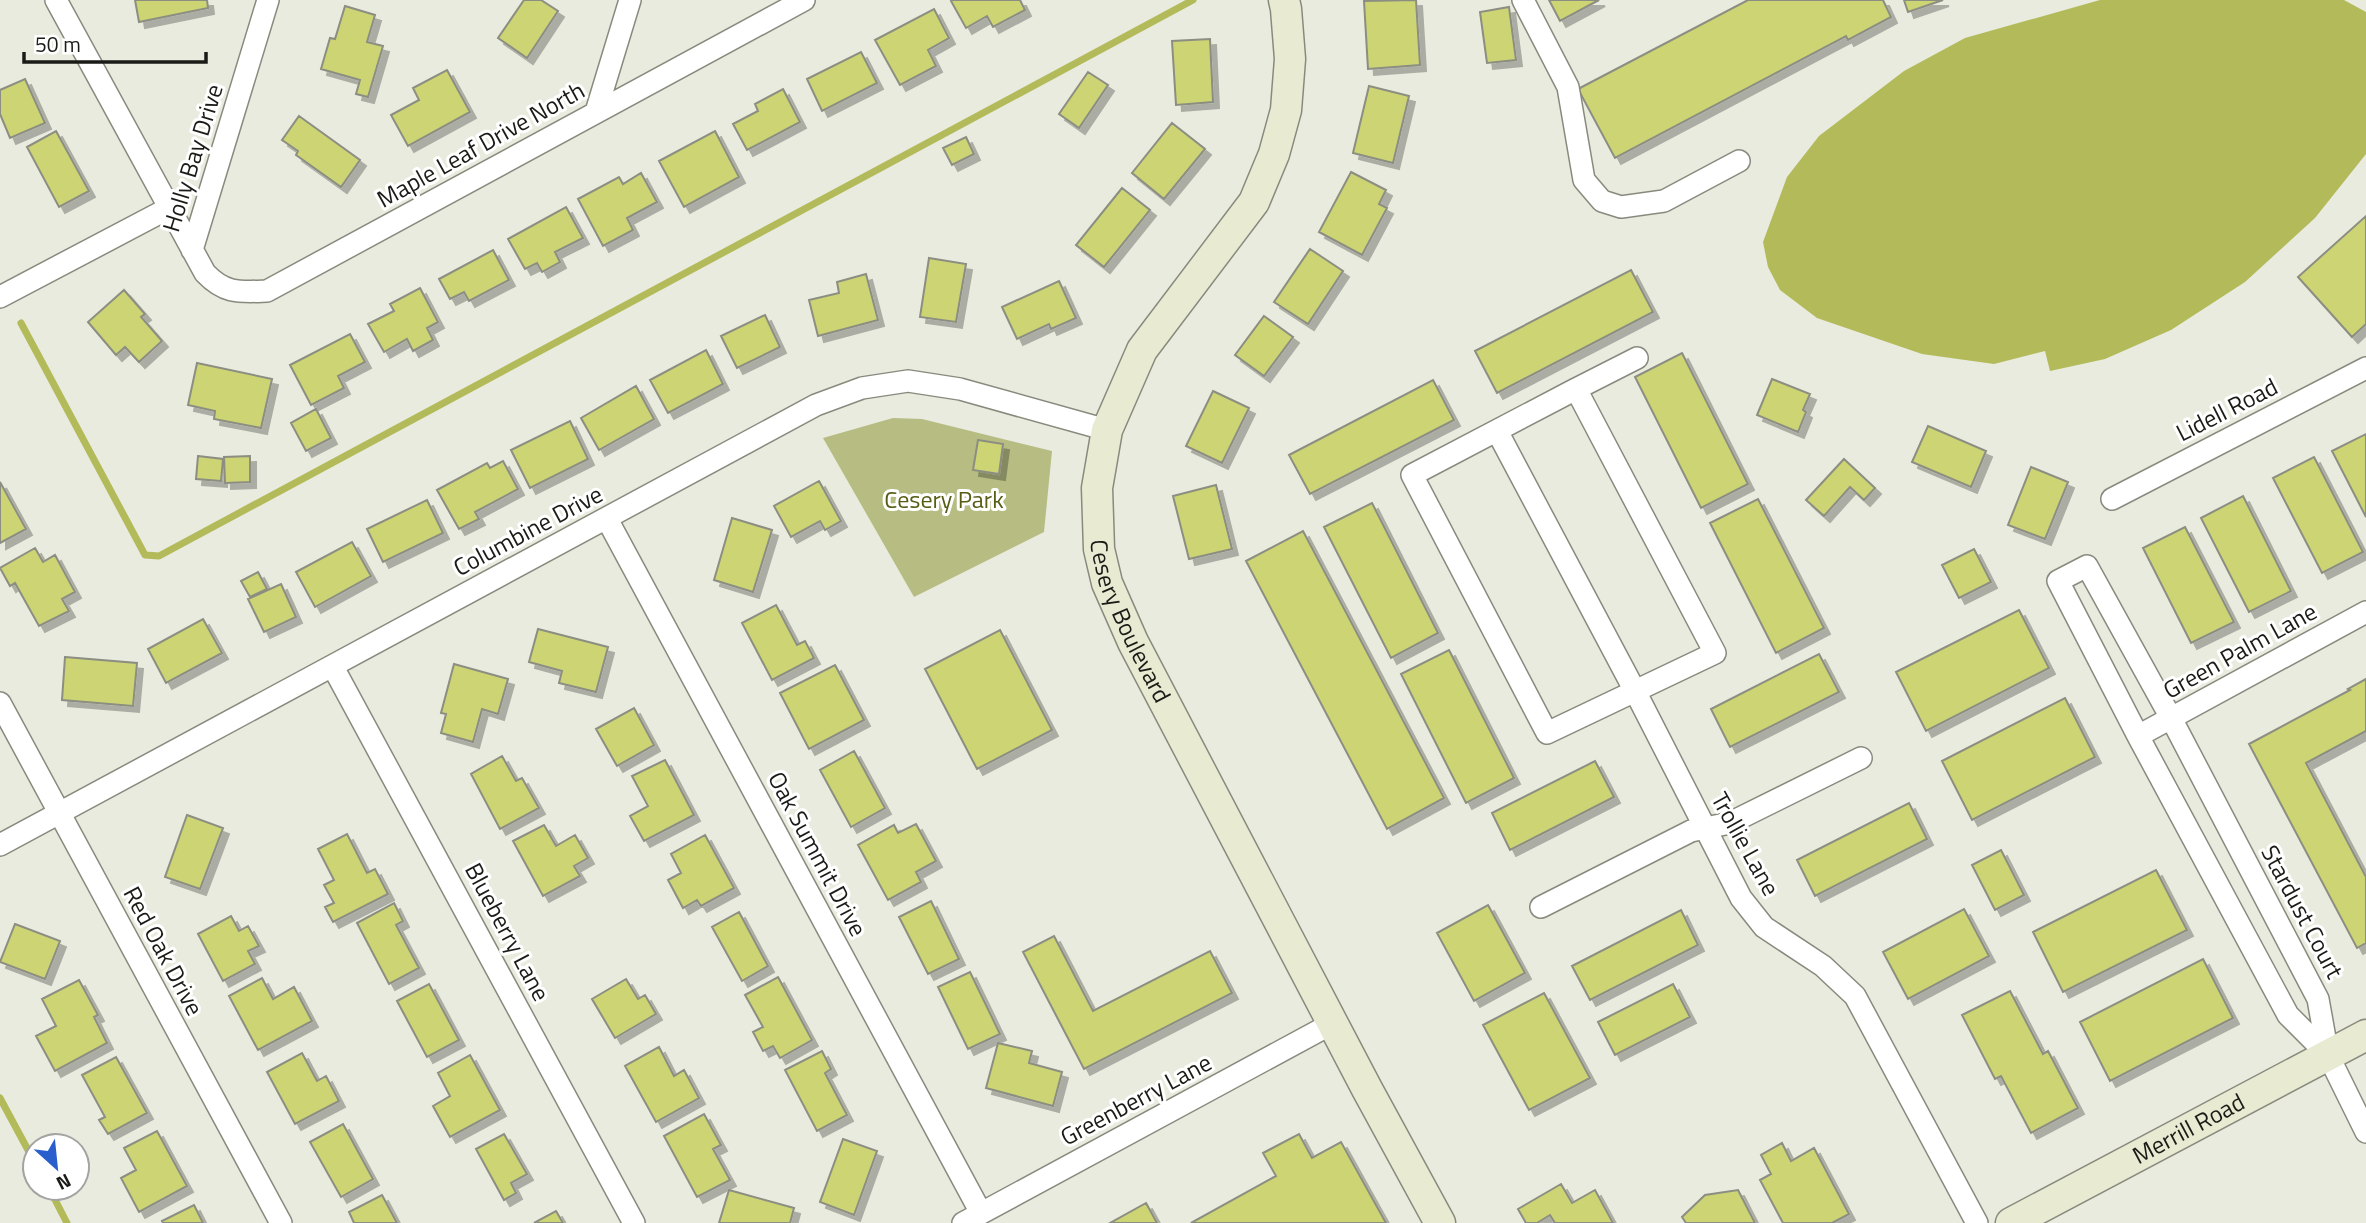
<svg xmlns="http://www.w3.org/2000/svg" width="2366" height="1223" font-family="'Titillium Web',sans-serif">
	<defs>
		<filter id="shadow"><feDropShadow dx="6" dy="6" stdDeviation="0" flood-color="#0004"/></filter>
	</defs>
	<rect width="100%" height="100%" fill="#e9ebde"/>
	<path fill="#b7bc83" d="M893,418L922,419L1052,451L1044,532L914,597L823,438Z"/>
	<path fill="#b3ba5a" d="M2100,0H2344L2366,12V154L2315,218L2245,282L2171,330L2105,359L2050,371L2045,351L1994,364L1922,354L1817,318L1780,290L1768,267L1763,242L1787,177L1819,136L1904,71L1965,38Z"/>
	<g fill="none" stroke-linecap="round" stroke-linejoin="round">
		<path stroke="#b3ba5a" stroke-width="7" d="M21,323L145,555L159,556L1193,0
			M0,1098L35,1163
			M49,1188L67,1223"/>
	</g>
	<path fill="#ccd473" stroke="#8d8e82" stroke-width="2" filter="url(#shadow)" d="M135,0H207L208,8L139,22Z
		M524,0H541L558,11L527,58L498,38Z
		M953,0H1020L1025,10L993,27L987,16L966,28L951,1Z
		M1416,0L1420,65L1368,69L1364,1Z
		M1549,0H1599L1560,21Z
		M1748,0H1883L1891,17L1848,40L1846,36L1615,158L1578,89Z
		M1904,0H1943L1908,12Z
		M345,6L375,15L367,42L383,46L368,97L356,94L360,80L321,69L330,38L335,39Z
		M1509,7L1516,60L1487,63L1480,12Z
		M934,9L949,38L928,50L936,66L900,85L875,40Z
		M1210,39L1213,102L1176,105L1172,41Z
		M861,52L877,83L822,111L807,79Z
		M447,70L470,112L408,146L391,115L419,100L413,88Z
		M1088,72L1108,85L1079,128L1059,114Z
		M25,79L45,123L10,138L0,114V90Z
		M1369,86L1409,96L1393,163L1353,153Z
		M783,89L800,122L747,150L733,124L758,111L755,104Z
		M299,116L360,160L341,187L296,155L298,151L282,140Z
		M1172,123L1205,149L1164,199L1132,173Z
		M56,131L89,191L59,207L27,147Z
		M715,131L739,177L684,207L659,161Z
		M966,137L974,154L952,165L943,148Z
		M1351,172L1386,190L1379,204L1387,208L1362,255L1319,232Z
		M641,173L657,202L627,218L633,230L603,246L578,199L619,177L623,184Z
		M1122,188L1150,210L1104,267L1076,245Z
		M566,207L583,238L555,252L560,262L542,272L537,263L525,269L508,239Z
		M2366,216V324L2352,337L2298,277Z
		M1310,249L1343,271L1308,324L1274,302Z
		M493,250L509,280L469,301L464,292L450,299L439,279Z
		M929,258L966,264L956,322L920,317Z
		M1631,270L1653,312L1497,393L1475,351Z
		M866,274L878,320L818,336L809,300L839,293L837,282Z
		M1059,281L1076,318L1051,329L1049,324L1017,339L1002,307Z
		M420,288L438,322L427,328L433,340L413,351L407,339L384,352L368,324L394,311L390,304Z
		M124,290L145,314L141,317L162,341L139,362L125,347L116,355L88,322Z
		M765,315L780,347L737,368L721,336Z
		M1264,316L1293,337L1264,376L1235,355Z
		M350,334L365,362L338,376L344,388L311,405L290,365Z
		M706,350L723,384L668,413L650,380Z
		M1682,353L1748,484L1701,508L1635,377Z
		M197,363L272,379L261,428L214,419L215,411L188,405Z
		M1772,379L1810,394L1803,410L1806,412L1798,432L1757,415Z
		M1433,380L1454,420L1310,494L1289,455Z
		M636,386L654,419L599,450L581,418Z
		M1213,391L1249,408L1222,463L1186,446Z
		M316,409L331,438L306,451L291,423Z
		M570,421L588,459L530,488L511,450Z
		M1928,426L1986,451L1971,487L1912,462Z
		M2366,434V517L2332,451Z
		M978,440L1003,444L999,474L973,470Z
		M198,456L223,459L221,481L196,479Z
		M250,456V482L225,483L224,457Z
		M2314,457L2363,552L2322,573L2273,478Z
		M1844,459L1875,488L1864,500L1850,487L1824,516L1806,500Z
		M503,461L518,489L475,512L479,519L459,529L437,490L487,463L490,468Z
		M2031,467L2068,482L2045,539L2008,525Z
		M819,481L841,521L825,530L820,521L791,537L774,506Z
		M0,482L26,529L0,543Z
		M1216,485L1232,549L1189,559L1173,496Z
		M2243,496L2291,591L2249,612L2201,518Z
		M1758,499L1824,628L1776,653L1710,523Z
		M427,500L443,533L383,562L367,529Z
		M1372,503L1438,633L1391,658L1324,527Z
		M732,518L772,530L753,592L714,580Z
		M2185,527L2234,622L2191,643L2143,548Z
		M1303,531L1444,798L1387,829L1246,561Z
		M352,542L371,576L315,607L296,572Z
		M35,548L43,562L55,555L75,592L62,599L69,611L39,626L15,583L10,586L0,568Z
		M1974,549L1991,582L1959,598L1942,565Z
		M258,572L267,589L250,597L241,581Z
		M281,584L296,617L264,632L248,599Z
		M776,605L797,645L805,641L814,658L772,680L742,623Z
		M2019,610L2049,668L1926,731L1896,672Z
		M203,619L222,653L166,683L148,649Z
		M538,629L608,647L596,692L559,683L562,671L529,662Z
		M1000,630L1052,730L977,769L925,669Z
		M1449,650L1514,778L1466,803L1401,674Z
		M1819,654L1839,692L1730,747L1711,709Z
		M65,657L137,663L133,706L62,700Z
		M454,664L508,679L498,714L482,709L473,742L441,733L446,714L441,713Z
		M835,665L864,720L809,749L780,693Z
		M2366,679V731L2306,763L2366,877V943L2357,948L2249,744L2350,690L2348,689Z
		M2065,698L2095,757L1972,820L1942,761Z
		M634,708L654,745L617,766L596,729Z
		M854,751L885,808L851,827L820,770Z
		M502,756L516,781L522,778L539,808L500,829L471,774Z
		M665,760L694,815L644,841L630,816L648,806L632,776Z
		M1595,761L1614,797L1510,850L1492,813Z
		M1909,803L1927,839L1815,896L1797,860Z
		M187,815L223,828L200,889L165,877Z
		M916,824L936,861L916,872L921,882L888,900L858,845L894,825L898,833Z
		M544,825L556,846L575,835L588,858L574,866L580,876L543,896L513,841Z
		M347,834L367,873L375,869L388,894L333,922L325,907L334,903L324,885L334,880L318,849Z
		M705,835L734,888L701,906L697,900L683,908L668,880L681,873L671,854Z
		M2001,850L2024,895L1995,910L1972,865Z
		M2156,870L2187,930L2063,992L2033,932Z
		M931,901L959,959L928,974L899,917Z
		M394,903L403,921L396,925L419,968L389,984L357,923Z
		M1488,905L1525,973L1474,1001L1437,933Z
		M1964,909L1989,956L1908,999L1883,952Z
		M1681,910L1698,945L1590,1000L1572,966Z
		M739,912L768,966L742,981L712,927Z
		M231,916L239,931L248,926L259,946L248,951L255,964L223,981L198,934Z
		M15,924L60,941L45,979L0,962Z
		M1054,936L1093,1011L1210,951L1232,993L1084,1069L1023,952Z
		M2203,959L2233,1018L2110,1081L2080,1022Z
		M970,972L1000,1034L968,1049L938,987Z
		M778,977L812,1040L780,1058L773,1046L763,1051L753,1032L763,1027L745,995Z
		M262,978L273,999L294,987L312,1021L258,1050L229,996Z
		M626,979L638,999L645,995L656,1014L615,1038L592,999Z
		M79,980L98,1015L94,1017L107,1043L55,1071L36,1036L56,1026L42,999Z
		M429,984L459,1040L427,1057L397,1001Z
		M1673,984L1690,1017L1615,1055L1598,1022Z
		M2010,991L2043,1054L2048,1051L2078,1108L2031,1133L2001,1076L1995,1079L1962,1015Z
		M1544,993L1590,1078L1529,1110L1483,1025Z
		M998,1043L1032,1051L1029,1063L1062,1072L1053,1106L986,1088Z
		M659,1047L674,1076L684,1070L699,1098L656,1122L625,1066Z
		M822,1051L831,1069L825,1073L847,1115L817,1131L785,1070Z
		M302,1053L317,1081L326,1076L339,1101L295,1124L267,1072Z
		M470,1055L500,1110L450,1137L433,1106L450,1096L438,1073Z
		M116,1057L147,1113L108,1134L99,1120L105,1117L82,1075Z
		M704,1114L721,1145L713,1149L730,1180L697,1197L664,1136Z
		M343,1124L373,1179L341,1197L310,1142Z
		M157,1131L187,1186L139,1212L121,1178L136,1170L124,1148Z
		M504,1134L527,1174L511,1183L516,1193L504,1200L476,1149Z
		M1299,1134L1312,1158L1341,1142L1386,1223H1191L1276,1176L1263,1153Z
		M843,1139L877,1151L854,1215L820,1202Z
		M1782,1143L1791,1161L1814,1148L1849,1214L1832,1223H1783L1760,1180L1771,1174L1761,1155Z
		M1561,1184L1572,1203L1595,1190L1613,1223H1555L1550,1215L1537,1223H1526L1518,1209Z
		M729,1190L794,1208L790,1223H719Z
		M1738,1190L1755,1223H1686L1682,1217L1705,1195Z
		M382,1195L397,1223H354L349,1212Z
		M1146,1203L1157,1223H1110Z
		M194,1205L203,1223H163L162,1221Z
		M556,1211L563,1223H534Z"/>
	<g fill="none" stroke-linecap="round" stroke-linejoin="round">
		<defs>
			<path id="minor" d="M56,0L205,273C225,294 239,292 267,291L804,0
				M1523,0L1568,87L1584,180L1602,201L1621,207L1664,201L1739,161
				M596,112L630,0
				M192,250L268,0
				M0,297L169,208
				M1576,389L1715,653L1547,733L1412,475Z
				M1576,389L1637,358
				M1497,431L1635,691L1741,898L1764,927L1823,966L1855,996L1977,1223
				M2112,499L2366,368
				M607,519L981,1213
				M333,667L634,1223
				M0,703L281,1223
				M2138,736L2366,612
				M0,845L816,405L862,388L908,381L960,389L1107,430
				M1541,907L1691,831L1730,823L1861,758
				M2328,1055L2288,1015L2138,736L2058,581L2087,566L2171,718L2318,999L2328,1055L2366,1132
				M963,1223L1333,1023"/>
			<g id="secondary">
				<path id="s1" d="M1284,0L1286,9L1290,59L1286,110L1274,154L1254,202L1142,350L1107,430L1097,488L1099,549L1107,583L1133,642L1367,1089L1440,1223"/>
				<path id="s2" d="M2011,1223L2366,1035"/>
			</g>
		</defs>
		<use href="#minor" stroke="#898a7e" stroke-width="24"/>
		<use href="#secondary" stroke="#898a7e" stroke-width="33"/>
		<use href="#minor" stroke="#fff" stroke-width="21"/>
		<use href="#secondary" stroke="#e8ead2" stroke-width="30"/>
	</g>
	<g text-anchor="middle" stroke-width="6" stroke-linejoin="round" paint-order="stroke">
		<g font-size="24" fill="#1a1b16" stroke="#fff">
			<text transform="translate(481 145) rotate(-29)" y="8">Maple Leaf Drive North</text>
			<text transform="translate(193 158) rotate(-73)" y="8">Holly Bay Drive</text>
			<text transform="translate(2227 410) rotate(-27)" y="8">Lidell Road</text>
			<text transform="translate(528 531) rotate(-28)" y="8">Columbine Drive</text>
			<text dy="8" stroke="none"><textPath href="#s1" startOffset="679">Cesery Boulevard</textPath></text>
			<text transform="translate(2240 651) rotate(-29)" y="8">Green Palm Lane</text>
			<text transform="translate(1745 844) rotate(61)" y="8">Trollie Lane</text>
			<text transform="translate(817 854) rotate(62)" y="8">Oak Summit Drive</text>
			<text transform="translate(2302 912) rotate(62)" y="8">Stardust Court</text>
			<text transform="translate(507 932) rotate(62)" y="8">Blueberry Lane</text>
			<text transform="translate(163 951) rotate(62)" y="8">Red Oak Drive</text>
			<text transform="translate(1136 1100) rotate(-28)" y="8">Greenberry Lane</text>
			<text dy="8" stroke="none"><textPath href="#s2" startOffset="201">Merrill Road</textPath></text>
		</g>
		<g font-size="24" fill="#585c15" stroke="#fff">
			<text x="944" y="508">Cesery Park</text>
		</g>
	</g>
	<g transform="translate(56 1167) rotate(153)"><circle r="33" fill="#ffffff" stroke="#a3a4a2" stroke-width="2"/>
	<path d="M0-5L12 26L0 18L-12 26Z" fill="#2a5ecc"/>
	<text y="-10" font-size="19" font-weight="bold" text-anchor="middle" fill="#1a1b16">N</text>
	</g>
	<path d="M24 52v10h182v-10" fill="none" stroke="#1a1b16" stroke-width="3.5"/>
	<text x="35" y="52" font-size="21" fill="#1a1b16" stroke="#ffffff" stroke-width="5" paint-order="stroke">50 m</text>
</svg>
